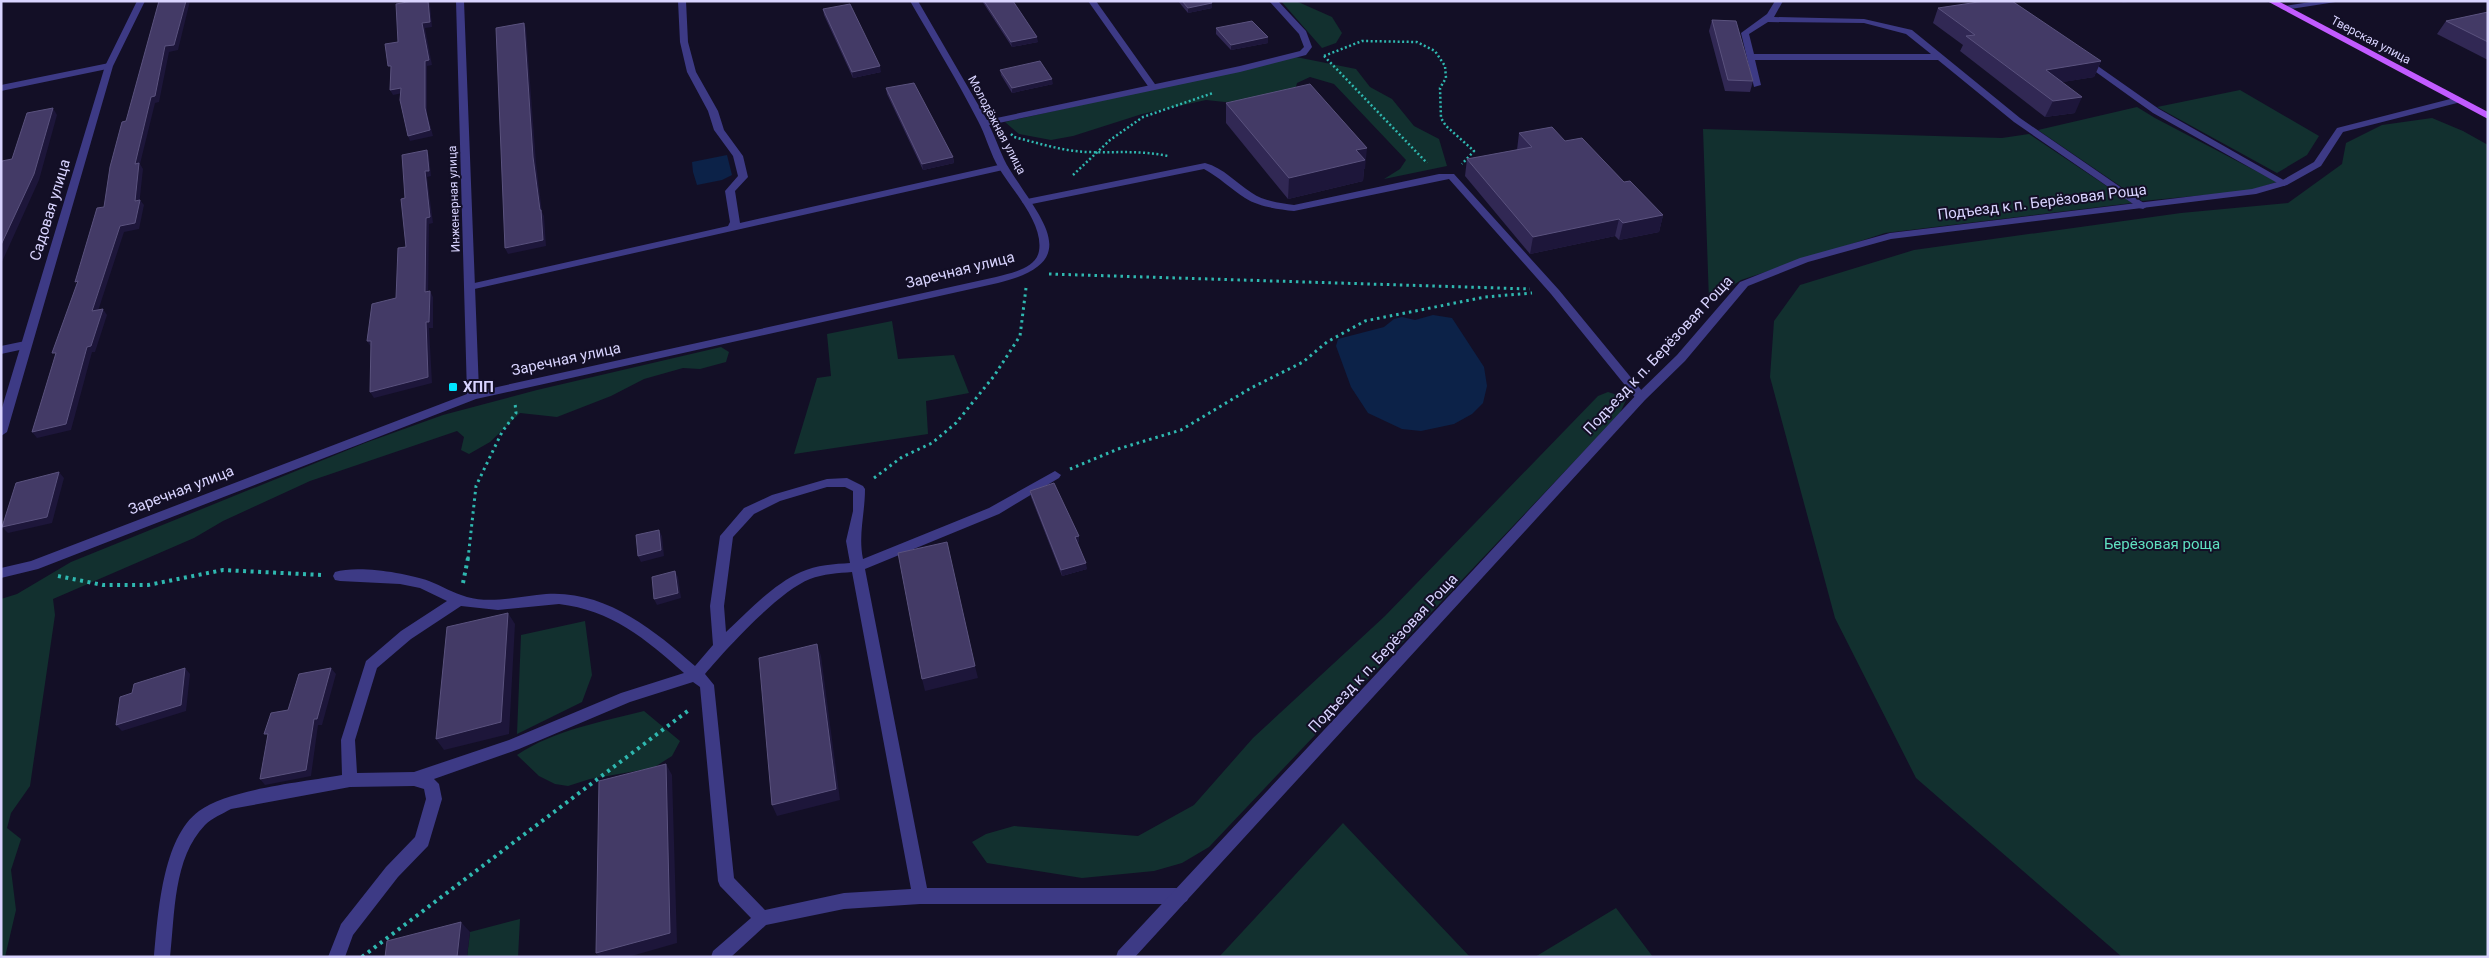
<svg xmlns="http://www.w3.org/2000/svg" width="2489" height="958" font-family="Roboto,sans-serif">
	<rect width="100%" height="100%" fill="#130f26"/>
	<path fill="#12302f" d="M1281,1H1296L1332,17L1342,33L1336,43L1322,48Z
		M1296,57L1356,69L1370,87L1392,99L1414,126L1439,139L1447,166L1384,179L1400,169L1406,160L1334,84L1310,77L1297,83L1294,94L1285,100L1225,102L1206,100L1142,114L1073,136L1051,140L1019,134L1005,122Z
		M2240,90L2319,136L2307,155L2277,173L2157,107Z
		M2137,107L2155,118L2277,182L2248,191L2142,201L2038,130Z
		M2432,118L2463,131L2488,145V957H2122L1916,778L1835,618L1770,377L1774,321L1800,285L1914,250L2181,213L2288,203L2342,164L2346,143L2382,125Z
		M1703,129L2002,138L2029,134L2132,203L1885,233L1741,280L1709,301Z
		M892,321L898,359L954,355L969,393L926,401L928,434L794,454L817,378L831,376L827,334Z
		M721,347L729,352L726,362L700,369L683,368L644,379L611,396L557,417L520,413L490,442L469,454L461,450L464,437L457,431L310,481L223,521L194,538L53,599L55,615L30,786L11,813L7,828L21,839L11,870L16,910L5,957H1V599L17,594L71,562L365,443L443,415L537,390Z
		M1608,392L1627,398L1620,413L1209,847L1182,863L1154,871L1082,878L987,863L972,842L986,834L1014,826L1138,836L1194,805L1253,738L1385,616L1598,396Z
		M585,621L592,675L582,702L517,734L521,635Z
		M644,711L680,741L672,756L653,768L590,779L568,786L555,784L539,776L517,755C554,730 601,722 644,711Z
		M1343,823L1470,957H1219Z
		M1616,908L1653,957H1535Z
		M520,919L518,957H467L470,932Z"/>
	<path fill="#0c2248" d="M727,155L732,175L722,180L697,185L693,172L692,162Z
		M1433,315L1452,318L1484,367L1487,386L1483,403L1472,414L1454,424L1421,431L1402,429L1368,413L1351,387L1336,346L1338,339L1384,327L1394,319L1402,317L1415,320Z"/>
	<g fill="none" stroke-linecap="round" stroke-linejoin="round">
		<path stroke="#2fb8b0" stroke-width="2.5" stroke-dasharray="2 2.5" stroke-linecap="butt" d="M1324,56L1362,41L1417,42L1435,51L1445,66L1446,78L1440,88L1441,118L1446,126L1474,151L1462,164
			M1324,56L1427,163
			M1011,134L1014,137C1038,143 1062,151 1087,152C1115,153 1140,150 1168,156
			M1073,175L1110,140L1143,117L1213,93"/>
		<path stroke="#2fb8b0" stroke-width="3" stroke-dasharray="2.5 4" stroke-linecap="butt" d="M1049,274L1530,289
			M1070,469L1118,449L1181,430L1251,388L1303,362L1327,342L1365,321L1485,297L1532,293
			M874,478L902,457L932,443L956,423L994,376L1020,336L1026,288
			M468,559L476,486L502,432L516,413L515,403"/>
		<path stroke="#2fb8b0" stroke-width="4" stroke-dasharray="3 4.5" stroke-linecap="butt" d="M58,576L103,585H148L223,570L322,575
			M463,583L468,558
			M362,957L689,710"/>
		<path fill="#3d3a85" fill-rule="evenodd" d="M678,1H686L688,42L696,72L718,111L724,130L743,156L748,177L735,191L740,223L1003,164L1008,167L1003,170L470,290L466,289L465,287L470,284L728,226L730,222L725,191L738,176L733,156L714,130L708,111L687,72L680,42Z
			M1088,1H1096L1157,87L1156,89H1150Z
			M1775,1H1783L1774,17L1864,19L1912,30L2020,118L2148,206L2143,209L2139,208L2014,122L1938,60H1755L1761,85L1754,87L1741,33L1767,14ZM1768,22L1864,23L1906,34L1931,54H1754L1749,34Z
			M2085,57L2159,109L2289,183L2284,186L2281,185L2153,113L2082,62L2081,60Z
			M109,63L112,64V68L1,91V85Z
			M1205,163C1224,168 1236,183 1252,193C1263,201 1281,203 1294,205L1439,174H1454L1559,290L1647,397L1641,401L1637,400L1551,294L1449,179L1294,211C1278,209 1259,207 1245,198C1231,189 1219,177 1204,169L1027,205L1022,202L1027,199Z
			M25,341L31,345L29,348L1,354V346Z
			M1055,471L1061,475L1059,478L999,514L865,569L927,888H1181L1187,891L1189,896L1187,901L1181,904H920L844,909L766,925L731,957H711L713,951L751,918L720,886L718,881L700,687L693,682L630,702L519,749L434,779L439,784L442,799L428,846L398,877L353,935L345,957H328L341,924L386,867L415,837L426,799L424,789L414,786L350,787L231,809C222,814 212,818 205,825C173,858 175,914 170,957H154C158,915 162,838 199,811C228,789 304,782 342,775L341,740L366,661L401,631L447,601L420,588L400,584L340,581L335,580L333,576L335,572C358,565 406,573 429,581C442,586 453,593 467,597C492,604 520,596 546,594C605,590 653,629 695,666L713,645L710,606L720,536L744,508L772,495L827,479L847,478L863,486L865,489C865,514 858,535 863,559L989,508ZM827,487H845L853,491V511L846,541L850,563C835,564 816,565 801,572C772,585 749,611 726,632L724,606L733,537L754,514L780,501ZM852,572L911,889L844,893L765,910L734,878L714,685L705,674C727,648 779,591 810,579C823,574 839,573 852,572ZM559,604C611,610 646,639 684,673L621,693L509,740L414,772L357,773L355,740L377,668L411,639L461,606L498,610Z"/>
		<path fill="#3d3a85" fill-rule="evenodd" d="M137,1H145L113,66L7,432L1,436V411L105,66Z
			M456,1H464L479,391L996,277C1010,273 1036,269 1039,251C1044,222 1009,187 996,163C989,149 985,134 978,121C957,80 933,41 910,1H918L987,120L1240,66L1300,51L1304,47L1299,34L1269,1H1278L1306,31L1312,47L1306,55L1240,72L989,125C997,140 1001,156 1010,170C1042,221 1085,262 998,283L476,399L38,569L1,578V568L31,561L467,394Z
			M2458,97L2463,100L2461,102L2343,132L2321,166L2287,185L2256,194L1891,239L1808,262L1748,286L1685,361L1645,400L1135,957H1116L1118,951L1637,394L1677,355L1740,282L1800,258L1890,233L2252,189L2281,181L2314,162L2337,128Z"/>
		<path fill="#3d3a85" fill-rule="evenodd" d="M2317,1H2342L2284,10L2280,8L2284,6Z"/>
		<path fill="#c25bff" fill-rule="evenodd" d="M2267,1H2278L2488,112V119Z"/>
	</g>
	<path fill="#312854" d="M982,1H1013L1038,42L1012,47Z
		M1178,1H1211L1212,3V8L1188,13Z
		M1938,8L2101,61L2094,77L2062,82L2075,113L2045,117L1960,51L1963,45L1933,23Z
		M823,9L881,72L853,78L824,15Z
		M2488,12V60L2437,34L2446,21Z
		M1712,20L1753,81L1750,92L1725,91L1709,31Z
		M1216,28L1268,43L1231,50L1216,34Z
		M1000,70L1053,84L1012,93L1001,75Z
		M886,88L953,157L954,163L923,170L887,94Z
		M1226,103L1365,169H1364L1363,181L1288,199L1226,123Z
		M1519,133L1565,141L1624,182L1663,215L1659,232L1619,240L1615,236L1530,254L1465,176L1467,159L1517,150Z
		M1030,491L1079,536V542H1077L1087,569L1062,576L1031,497Z"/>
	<path fill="#1d163a" d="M186,1H190L178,50L169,52L159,102L155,103L140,164L143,169L139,206L135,201V164L151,97L165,46Z
		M428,1H429L430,4L432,27L425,28L432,65L427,66V113L433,136L410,141L408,136L425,108L422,23Z
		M2124,1H2134L2122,3Z
		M1212,3V8L1188,13V8Z
		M524,23L526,28L536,163L542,212L541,210L544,216L546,246L508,254L505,248L540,210L533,157Z
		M1037,37L1038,42L1012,47L1011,42Z
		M1268,37V43L1231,50V45Z
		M2101,61L2094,77L2039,86L2046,70Z
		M880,66L881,72L853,78L852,72Z
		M1052,79L1053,84L1012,93V88Z
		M401,88L403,93L393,95L390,90Z
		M2082,97L2075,113L2045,117L2053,101Z
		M53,108L57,115L39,180L1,264V245Z
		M1367,148L1365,169H1364L1363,181L1288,199L1289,178L1356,150Z
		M427,150L429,156L431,176L427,177L433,223L429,224L428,298L425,292V171Z
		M953,157L954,163L923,170L922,164Z
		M140,200L144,205L139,229L124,232L96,317L92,311L120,226Z
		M1663,215L1659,232L1619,240L1623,223Z
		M1619,219L1615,236L1530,254L1533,237Z
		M430,291L433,297V328H429L432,383L374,398L370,392L426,322Z
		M103,309L107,315L95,352H92L71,430L37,438L32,432L87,347Z
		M367,341H371V347Z
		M59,472L64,478L52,523L8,533L2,527Z
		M659,530L662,536L664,556L641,562L638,556Z
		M1079,536V542L1076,543L1075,537Z
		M1086,563L1087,569L1062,576L1061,570Z
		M675,571L678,577L681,598L657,605L654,599Z
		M508,613L515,624L509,734L444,750L436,739Z
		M817,644L821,656L840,800L777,816L772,805Z
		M975,666L978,678L925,691L922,679Z
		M185,668L190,674L186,711L122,731L116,725Z
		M331,668L336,674L322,725H318L311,776L265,785L260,779L314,719Z
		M666,764L672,775L677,943L628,957H599L596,953Z
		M461,922L470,932L467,957H457Z"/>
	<path fill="#433a66" stroke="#5a527e" d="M159,1H186L174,45L165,46L155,96L151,97L135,164L139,163L135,201L140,200L135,223L120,226L92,311L103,309L91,346L87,347L66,424L32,432L56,353H52L78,281L75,282L97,208L104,207L110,167L122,122L126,121Z
		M413,1H428L430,22L422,23L429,60L425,61V108L430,130L408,136L400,100L401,88L390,90L391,66H388L385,44L398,42L396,4Z
		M984,1H1013L1037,37L1011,42Z
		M1182,1H1211L1212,3L1188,8Z
		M1985,1H2012L2101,61L2046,70L2082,97L2053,101L1966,36L1975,35L1938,8Z
		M850,4L880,66L852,72L823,9Z
		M2488,12V42L2446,21Z
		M1712,20L1736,21L1753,81L1728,80Z
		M1252,21L1268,37L1231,45L1216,28Z
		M524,23L533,157L540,210H541L543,240L505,248L496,28Z
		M1040,61L1052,79L1012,88L1000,70Z
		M914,83L953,157L922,164L886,88Z
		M1310,84L1367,148L1356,150L1365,160L1289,178L1226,103Z
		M53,108L34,174L1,245V164L2,161L12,159L27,113Z
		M1552,127L1565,141L1582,138L1624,182L1630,181L1663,215L1623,223L1619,219L1533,237L1467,159L1532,147L1519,133Z
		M427,150L429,171H425L430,217L426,218L425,292L430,291L429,322H426L428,377L370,392L371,341H367L372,304L396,298L398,248L406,247L401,199L405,198L402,155Z
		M59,472L47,517L2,527L16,483Z
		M1054,483L1079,536L1075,537L1086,563L1061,570L1030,491Z
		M659,530L661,550L638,556L636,535Z
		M947,542L975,666L922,679L898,553Z
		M675,571L678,593L654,599L652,577Z
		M508,613L501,722L436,739L447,627Z
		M817,644L836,789L772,805L759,658Z
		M185,668L181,705L116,725L120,697L132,693L134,684Z
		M331,668L317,719H314L306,770L260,779L268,734H264L271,713L288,710L299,674Z
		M666,764L670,933L596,953L599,781Z
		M461,922L457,957H385L387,941Z"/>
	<rect fill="#00e5ff" stroke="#130f26" stroke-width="2" x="448" y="382" width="10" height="10" rx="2.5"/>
	<g text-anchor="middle" stroke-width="4" stroke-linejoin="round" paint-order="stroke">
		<g font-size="12" fill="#d9d4ff" stroke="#130f26">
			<text transform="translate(2371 40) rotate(28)" y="4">Тверская улица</text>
			<text transform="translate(997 125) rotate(62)" y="4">Молодёжная улица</text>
			<text transform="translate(454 199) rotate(-92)" y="4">Инженерная улица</text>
		</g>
		<g font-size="15" fill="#d9d4ff" stroke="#130f26">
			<text transform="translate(2042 202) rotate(-7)" y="5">Подъезд к п. Берёзовая Роща</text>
			<text transform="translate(50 210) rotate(-73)" y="5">Садовая улица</text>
			<text transform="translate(960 270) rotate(-14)" y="5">Заречная улица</text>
			<text transform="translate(1658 355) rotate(-47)" y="5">Подъезд к п. Берёзовая Роща</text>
			<text transform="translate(566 359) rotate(-12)" y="5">Заречная улица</text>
			<text transform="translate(181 490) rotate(-21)" y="5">Заречная улица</text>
			<text transform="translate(1383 653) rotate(-47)" y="5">Подъезд к п. Берёзовая Роща</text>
		</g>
		<g font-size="15" font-weight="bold" fill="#d9d4ff" stroke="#130f26" text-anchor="start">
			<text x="463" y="392">ХПП</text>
		</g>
		<g font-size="15" fill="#5fe0c0" stroke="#130f26">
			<text x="2162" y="549">Берёзовая роща</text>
		</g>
	</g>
	<rect width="2489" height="958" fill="none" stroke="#d9d4ff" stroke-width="5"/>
</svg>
